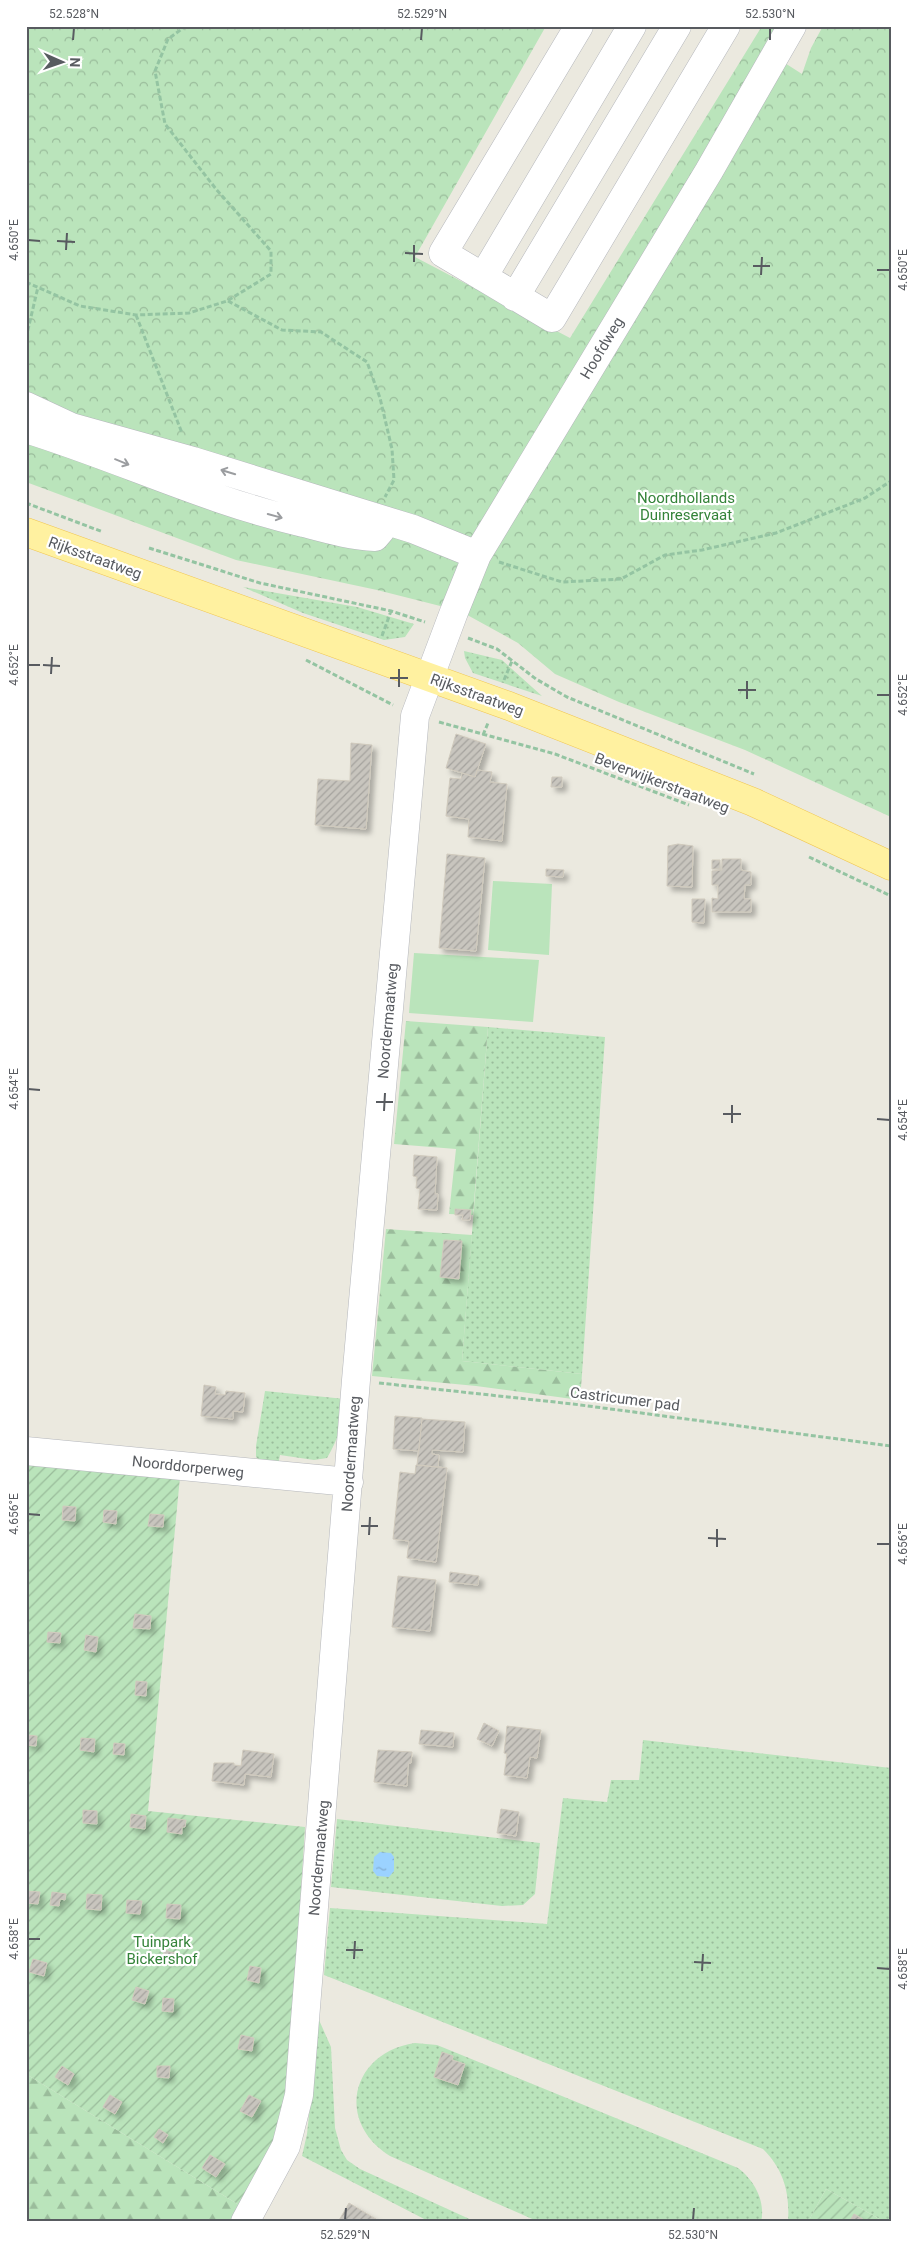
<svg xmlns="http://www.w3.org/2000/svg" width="917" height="2248" font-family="Roboto,sans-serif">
	<defs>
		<pattern id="grass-dots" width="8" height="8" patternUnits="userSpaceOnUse" patternTransform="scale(1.25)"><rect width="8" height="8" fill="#bae4bb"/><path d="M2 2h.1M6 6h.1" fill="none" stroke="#9abc9b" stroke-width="1.8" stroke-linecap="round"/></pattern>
		<pattern id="forest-firs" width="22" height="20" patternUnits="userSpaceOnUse" patternTransform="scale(1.25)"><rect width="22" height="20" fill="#bae4bb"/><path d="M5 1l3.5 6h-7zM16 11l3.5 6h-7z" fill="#9abc9b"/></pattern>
		<pattern id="park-crowns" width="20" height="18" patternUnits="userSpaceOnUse" patternTransform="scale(1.25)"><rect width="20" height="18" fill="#bae4bb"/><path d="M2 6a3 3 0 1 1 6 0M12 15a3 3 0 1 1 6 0" fill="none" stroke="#9abc9b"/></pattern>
		<pattern id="garden-furrows" width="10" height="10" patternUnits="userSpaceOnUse" patternTransform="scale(1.25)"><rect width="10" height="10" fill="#bae4bb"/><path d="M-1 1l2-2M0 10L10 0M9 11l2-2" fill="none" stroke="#9abc9b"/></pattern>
		<pattern id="water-ripples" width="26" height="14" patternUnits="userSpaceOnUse" patternTransform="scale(1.25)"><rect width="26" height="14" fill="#9bd2ff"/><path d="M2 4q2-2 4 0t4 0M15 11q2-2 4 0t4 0" fill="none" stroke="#81add2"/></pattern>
		<pattern id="building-hatch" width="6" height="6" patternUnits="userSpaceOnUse" patternTransform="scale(1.25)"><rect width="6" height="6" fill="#c8c5be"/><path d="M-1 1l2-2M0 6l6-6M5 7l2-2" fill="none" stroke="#a5a39e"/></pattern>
		<filter id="shadow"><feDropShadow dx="4.5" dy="4.5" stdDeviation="2.5" flood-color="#0004"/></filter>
	</defs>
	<rect width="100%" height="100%" fill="#ebe9df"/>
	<path fill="url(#grass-dots)" d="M243,587L357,607L414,624L405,637L384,640L303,613Z
		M464,651L502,660L542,696L473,673L465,658Z
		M488,1027L605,1037L582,1374L462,1361Z
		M265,1391L345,1399C344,1422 338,1439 327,1458L314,1460L280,1455L278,1466L263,1463L256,1457V1446Z
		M643,1740L891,1768V2222H885L826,2189L808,2222H788C790,2193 784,2170 763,2149L324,1975L330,1908L547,1924L563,1798L607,1802L611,1780H639Z
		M337,1819L540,1843L535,1894L523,1905L502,1906L331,1887Z
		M319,2020L331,2047L335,2128L341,2150L347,2160L360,2169L476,2222H430L302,2156L307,2134Z
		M415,2043L437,2045L738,2168C754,2180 766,2201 761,2222H539L390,2156C334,2121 352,2052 415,2043Z"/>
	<path fill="url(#forest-firs)" d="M406,1021L488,1027L473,1215L449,1214L456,1149L394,1144Z
		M386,1229L472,1235L462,1361L582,1374L580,1400L476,1386L372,1376Z
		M26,2074L244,2208L236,2222H26Z"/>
	<path fill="url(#park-crowns)" d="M26,26H546L415,257L570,338L762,26H794L777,58L802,74L811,48L823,26H891V817L745,750L619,702L555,674L518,643L460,611L377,590L236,560L26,482Z"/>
	<path fill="url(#garden-furrows)" d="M26,1460L180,1477L148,1811L305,1827L288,2091L274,2139L244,2208L26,2074Z
		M826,2189L885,2222H808Z"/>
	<path fill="#bae4bb" d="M493,881L552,884L549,955L488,950Z
		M414,953L539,960L533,1022L409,1013Z"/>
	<path fill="url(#water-ripples)" d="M380,1852L391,1853L394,1857V1871L389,1877L377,1876L373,1871L374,1857Z"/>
	<path fill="url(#building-hatch)" stroke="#d0cabd" filter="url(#shadow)" d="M456,734L486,744L475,777L446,768Z
		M351,743L372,745L366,829L315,825L318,779L350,781Z
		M477,770L492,772L490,782L507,784L502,841L468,837L469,819L446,816L450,778L461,779L462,773L475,777Z
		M552,777H562V787H551Z
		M678,844L693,846L692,887L667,886L668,846Z
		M447,854L485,858L476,951L439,948Z
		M722,859H741V870L751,872V885H745L744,899H751V912H712V898L718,899V885H712V871L722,870Z
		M712,860H720V869H712Z
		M546,869L564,870L563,877L546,876Z
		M692,899H705L704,923L692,922Z
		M414,1155L437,1157L435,1194H438L437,1210L418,1209L420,1189L416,1188L417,1177L413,1176Z
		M455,1209L471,1210L470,1220H462L463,1215H455Z
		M444,1240L462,1241L459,1279L440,1277Z
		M204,1385L216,1387L215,1394L225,1395L226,1391L245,1393L243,1412L233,1411V1419L201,1416Z
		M395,1416L422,1418L419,1451L393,1449Z
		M422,1419L465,1422L463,1452L432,1450V1454L439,1455L438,1467L417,1465Z
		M416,1465L447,1468L436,1562L407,1558L409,1541L393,1539L400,1472L415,1474Z
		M63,1506L76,1507L75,1521L62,1520Z
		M104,1510L117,1511L116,1524L103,1522Z
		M150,1514L164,1515L163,1527L148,1526Z
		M450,1572L479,1576L478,1585L449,1582Z
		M398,1576L436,1580L430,1631L392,1627Z
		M135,1614L151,1616L150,1629L133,1628Z
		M48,1632L61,1633L60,1643L47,1642Z
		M86,1635L98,1637L96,1652L84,1650Z
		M136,1681L147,1682L146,1696L135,1695Z
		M484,1723L499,1731L492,1746L477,1739Z
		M507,1726L541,1730L537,1758L530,1757L527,1778L504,1775L507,1754L504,1753Z
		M421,1730L454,1733L453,1747L419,1744Z
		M26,1735L37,1736L36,1746L26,1745Z
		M81,1738L95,1739L94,1752L80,1750Z
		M114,1743L125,1744L124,1755L113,1754Z
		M243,1750L274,1754L271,1777L245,1774L244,1785L212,1781L214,1763H234V1765L241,1766Z
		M378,1750L412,1752L411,1763H409L408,1766L407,1786L374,1782Z
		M501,1809L519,1812L516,1836L497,1833Z
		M83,1810L97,1811V1824L83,1823Z
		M131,1814L146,1816L145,1829L130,1827Z
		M168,1818L186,1820L185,1827H182V1834L167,1832Z
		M26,1891L40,1892L38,1904L26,1903Z
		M52,1892L66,1894L65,1900L60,1899L59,1906L50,1905Z
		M87,1894L102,1895L101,1910L86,1909Z
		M127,1900L142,1901L140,1914L126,1913Z
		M167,1904L181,1905L180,1919L166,1918Z
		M164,1949L170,1952L179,1953V1960L163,1959Z
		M33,1959L47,1963L44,1976L29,1972Z
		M250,1966L261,1968L259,1983L247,1980Z
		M136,1987L149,1991L145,2004L132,2000Z
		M163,1998L174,1999L173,2012L162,2011Z
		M241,2035L254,2038L252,2051L238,2049Z
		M442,2052L453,2056L452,2060L465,2064L458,2085L434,2077Z
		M62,2066L74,2074L68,2085L55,2077Z
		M157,2066H170L169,2078L157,2077Z
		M110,2095L122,2102L115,2114L103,2107Z
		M249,2095L261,2101L252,2117L240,2111Z
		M159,2129L168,2135L163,2143L154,2137Z
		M210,2155L225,2164L216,2177L202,2168Z
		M349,2203L381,2222H338Z
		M854,2214L866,2221V2222H849Z"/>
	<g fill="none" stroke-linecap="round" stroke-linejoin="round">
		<defs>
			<path id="minor" d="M579,26L443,253L552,318L726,26
				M483,277L632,26
				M515,297L677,26
				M26,406L71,427L193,461L413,529L477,555
				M26,429C120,458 208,501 304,523C327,529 351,536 375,537L381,530L374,517
				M26,1451L349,1482
				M245,2222L286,2146L299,2095L356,1380L415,716L454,612L477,555L709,171L792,26"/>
			<path id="major" d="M26,532L509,706L753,802L891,866"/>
		</defs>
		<use href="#minor" stroke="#b5b7bc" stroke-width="29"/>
		<use href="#major" stroke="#f0c653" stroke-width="29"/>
		<path stroke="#94c4a2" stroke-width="3" stroke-dasharray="5 2.5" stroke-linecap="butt" d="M26,282L80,306L136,315L189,313L227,301L271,274V251L216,189L165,124L155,71L168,39L186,26
			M228,301L282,330L321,332L367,362L380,398L392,449L394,480L385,497
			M136,315L182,433
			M26,338L38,287
			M26,503L103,532
			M149,548L260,583L391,611L425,622
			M499,562L562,582L621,579L665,555L702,550L776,533L865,498L891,481
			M382,636L391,611
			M468,638L497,649L536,679L567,697L754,774
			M306,660L393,705
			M504,680L512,661
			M439,722L555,754L689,805
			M483,735L488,723
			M809,857L891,896
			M379,1383L573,1404L891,1446"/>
		<use href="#minor" stroke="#fff" stroke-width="28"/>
		<use href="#major" stroke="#fff1a0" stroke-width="28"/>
	</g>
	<defs><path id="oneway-shaft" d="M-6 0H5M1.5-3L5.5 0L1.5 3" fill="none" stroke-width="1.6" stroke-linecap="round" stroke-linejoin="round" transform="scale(1.25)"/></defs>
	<g stroke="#9b9da0">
		<use href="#oneway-shaft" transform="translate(122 462) rotate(22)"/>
		<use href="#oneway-shaft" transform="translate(228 472) rotate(-163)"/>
		<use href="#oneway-shaft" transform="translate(275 516) rotate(15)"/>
	</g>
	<path fill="none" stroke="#585b60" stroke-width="2" d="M73,40L74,28M421,40L422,28M770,40V28M28,240L40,241M57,241L75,242M66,250L67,233M405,253L423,254M414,262V245M753,266H770M877,270H890M761,275L762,257M28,665H40M43,665L60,666M51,674L52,657M390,678H408M399,687V669M738,690H756M877,695H890M747,699V681M28,1089L40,1090M376,1102H393M384,1111L385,1093M723,1114H741M877,1119L890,1120M732,1123V1105M28,1514L40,1515M361,1526H378M369,1535L370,1517M708,1538L726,1539M877,1544H890M717,1547V1529M28,1939H40M346,1950H363M354,1959L355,1941M694,1962L711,1963M877,1968L890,1969M702,1971L703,1954M345,2220L346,2208M693,2220L694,2208"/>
	<g text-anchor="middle" stroke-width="4.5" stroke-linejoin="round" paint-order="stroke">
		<g font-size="15" fill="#585b60" stroke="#fff">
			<text transform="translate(602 348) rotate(-59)" y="5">Hoofdweg</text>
			<text transform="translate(95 558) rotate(20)" y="5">Rijksstraatweg</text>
			<text transform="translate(477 695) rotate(20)" y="5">Rijksstraatweg</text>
			<text transform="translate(662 783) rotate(21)" y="5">Beverwijkerstraatweg</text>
			<text transform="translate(388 1021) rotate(-85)" y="5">Noordermaatweg</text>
			<text transform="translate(625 1399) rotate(7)" y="5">Castricumer pad</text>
			<text transform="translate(351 1454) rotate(-86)" y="5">Noordermaatweg</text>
			<text transform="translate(188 1467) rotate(6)" y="5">Noorddorperweg</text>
			<text transform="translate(319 1858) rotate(-85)" y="5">Noordermaatweg</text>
		</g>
		<g font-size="15" fill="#348339" stroke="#fff">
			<text x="686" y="503">Noordhollands<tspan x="686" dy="17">Duinreservaat</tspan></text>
			<text x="162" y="1947">Tuinpark<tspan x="162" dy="17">Bickershof</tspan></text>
		</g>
	</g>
	<rect width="917" height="2248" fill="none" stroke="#ffffff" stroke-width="55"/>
	<g transform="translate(62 62) rotate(92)" stroke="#ffffff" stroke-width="4" paint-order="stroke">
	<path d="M0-4L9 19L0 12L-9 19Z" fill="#585b60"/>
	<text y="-8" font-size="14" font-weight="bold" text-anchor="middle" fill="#585b60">N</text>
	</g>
	<rect x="28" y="28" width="862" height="2192" fill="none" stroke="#585b60" stroke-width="2"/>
	<g font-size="12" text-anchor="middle" fill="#585b60">
		<text x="74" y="18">52.528°N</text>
		<text x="422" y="18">52.529°N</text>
		<text x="770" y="18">52.530°N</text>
		<text transform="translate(14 240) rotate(-90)" y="4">4.650°E</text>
		<text transform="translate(903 270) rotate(-90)" y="4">4.650°E</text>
		<text transform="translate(14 665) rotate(-90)" y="4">4.652°E</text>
		<text transform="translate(903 695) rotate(-90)" y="4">4.652°E</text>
		<text transform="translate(14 1089) rotate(-90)" y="4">4.654°E</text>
		<text transform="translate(903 1120) rotate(-90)" y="4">4.654°E</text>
		<text transform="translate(14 1514) rotate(-90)" y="4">4.656°E</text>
		<text transform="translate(903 1544) rotate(-90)" y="4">4.656°E</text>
		<text transform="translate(14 1939) rotate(-90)" y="4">4.658°E</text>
		<text transform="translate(903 1969) rotate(-90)" y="4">4.658°E</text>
		<text x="345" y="2239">52.529°N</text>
		<text x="693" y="2239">52.530°N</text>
	</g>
</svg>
